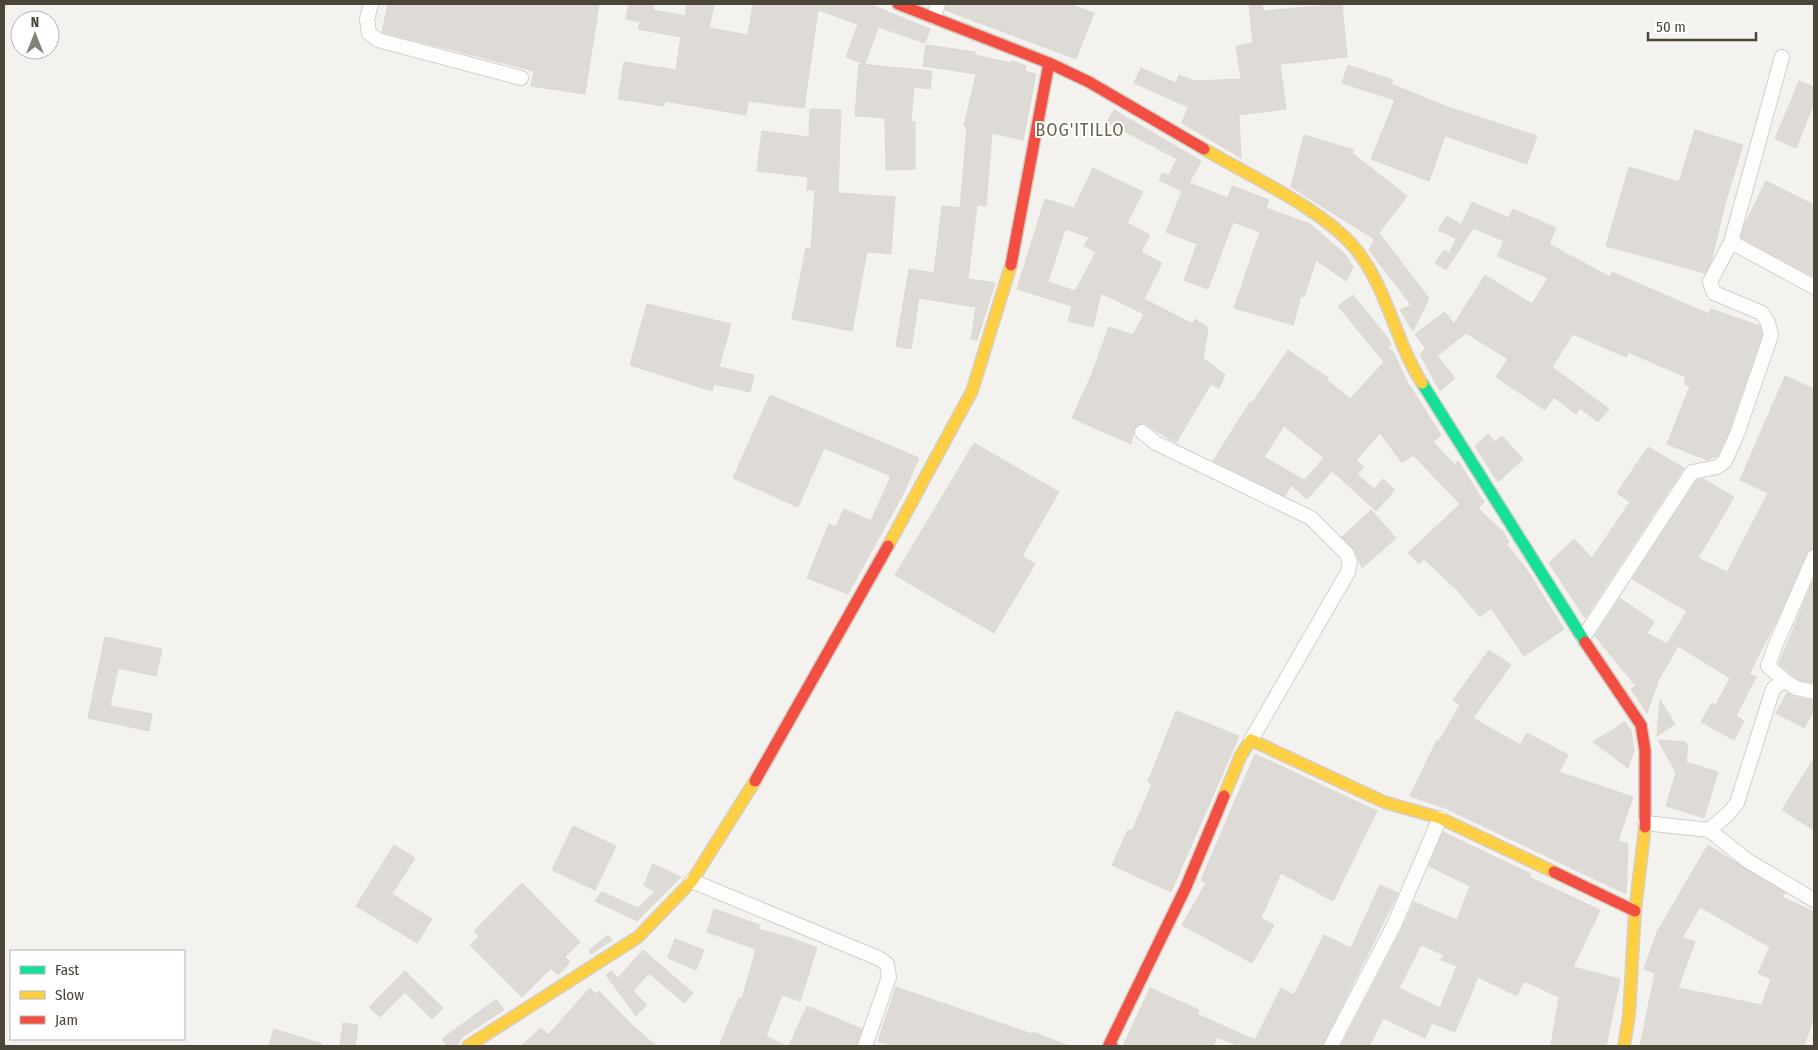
<svg xmlns="http://www.w3.org/2000/svg" width="1818" height="1050" font-family="'Fira Sans Condensed',sans-serif">
	<rect width="100%" height="100%" fill="#f4f2ee"/>
	<path fill="#dedbd6" stroke="#dcd9d4" fill-rule="evenodd" d="M388,4H599L585,94L531,86L534,71L382,32Z
		M629,4H654L653,10L685,16L687,4H714L709,28L748,35L753,4H869L930,29L925,43L878,27L865,64L846,57L858,24L818,10L804,108L748,101L746,115L665,101L664,106L618,99L624,62L676,70L681,37L638,29L640,22L626,19Z
		M947,4H1069L1094,13L1076,59L945,10Z
		M1249,4H1262L1263,11L1342,4L1347,57L1280,64L1286,109L1239,115L1241,158L1182,123L1188,107L1134,83L1141,68L1176,83L1179,75L1194,81L1241,79L1236,46L1253,43Z
		M926,45L975,52V55L1011,63L1012,61L1026,66L1025,71L1036,74L1023,140L992,133L986,206L977,205L968,279L995,283L977,340L971,339L976,307L919,298L911,349L896,346L909,269L934,273L942,206L960,208L967,127L964,126L976,74L923,66Z
		M859,64L932,71L930,89L914,87L911,122H915V169L886,170L885,118L855,116Z
		M1348,65L1393,80L1391,84L1445,106L1537,136L1527,164L1445,136L1429,181L1371,159L1395,100L1342,83Z
		M1799,81L1814,87V103L1796,148L1775,139Z
		M810,109L841,110L838,193L895,197L891,254L867,252L852,331L792,319L806,248L811,249L815,190H807L808,177L757,171L762,131L809,137Z
		M1114,110L1201,161L1189,183L1228,198L1232,186L1269,200L1266,208L1310,224L1345,254L1353,267L1346,281L1316,260L1304,297L1301,296L1293,325L1234,308L1260,232L1233,222L1208,289L1184,280L1197,244L1166,232L1182,191L1159,180L1162,173L1169,175L1177,159L1107,122Z
		M1695,130L1743,145L1726,200L1711,262L1705,273L1606,246L1629,167L1679,182Z
		M1304,135L1354,150L1352,153L1407,196L1379,233L1429,298L1413,331L1400,310L1411,305L1369,250L1376,236L1374,239L1291,187Z
		M1093,168L1143,192L1127,223L1150,235L1141,252L1162,263L1144,299L1193,324L1195,319L1208,328L1203,358L1225,375L1219,388L1211,384L1176,443L1144,423L1135,427L1131,444L1072,418L1091,376L1109,327L1133,335L1144,314L1101,293L1093,327L1068,321L1072,306L1017,289L1045,199L1074,208ZM1065,229L1089,237L1084,246L1096,252L1075,291L1048,282Z
		M1766,181L1814,205V277L1741,238L1745,224Z
		M1472,202L1509,218L1513,209L1556,228L1549,244L1610,277L1612,272L1709,314L1711,309L1760,326L1762,335L1729,431L1718,455L1707,460L1667,444L1690,386L1684,384L1686,377L1628,352L1626,357L1573,334L1552,367L1609,409L1598,422L1580,408L1576,414L1554,397L1545,410L1496,377L1508,359L1466,333L1437,356L1455,378L1440,391L1420,354L1426,349L1415,334L1445,312L1454,324L1485,275L1532,304L1548,278L1497,256L1504,241L1473,228L1456,255L1450,252L1456,238L1438,230L1447,216L1461,225Z
		M1444,250L1455,256L1446,270L1435,263Z
		M1353,295L1387,337L1391,345L1388,347L1394,353L1406,380L1441,435L1433,442L1455,465L1458,461L1484,502L1478,508L1503,532L1509,542L1506,544L1525,567L1564,629L1524,656L1491,608L1480,617L1458,591L1424,559L1419,564L1408,553L1460,504L1413,455L1402,463L1380,433L1356,460L1364,467L1357,474L1374,489L1383,479L1395,490L1376,511L1332,471L1307,499L1291,485L1285,496L1213,461L1250,402L1252,403L1288,350L1328,378L1327,380L1350,399L1384,362L1338,306ZM1284,426L1324,458L1304,480L1264,457Z
		M647,304L731,324L719,367L754,375L750,392L714,384L712,391L630,365Z
		M1785,376L1814,389V548L1806,554L1779,616L1749,674L1756,677L1736,716L1744,721L1734,740L1701,722L1712,703L1716,705L1730,678L1678,646L1659,679L1647,713L1631,689L1636,686L1595,636L1620,598L1654,622L1647,633L1667,644L1687,611L1632,579L1697,480L1703,479L1734,497L1698,558L1727,572L1768,493L1740,480Z
		M770,395L919,458L903,494L848,594L807,578L829,524L836,527L844,509L871,521L891,476L824,448L798,507L733,478Z
		M1488,434L1495,442L1502,436L1523,459L1498,482L1475,446Z
		M974,443L1059,492L1022,556L1035,564L994,633L895,575Z
		M1648,447L1684,468L1585,618L1549,563L1574,539L1592,558L1630,502L1617,493Z
		M1371,510L1396,538L1362,568L1355,551L1342,537Z
		M1814,578V683L1799,680L1779,664Z
		M105,637L162,649L156,676L118,668L110,706L152,714L149,731L88,718Z
		M1489,650L1511,665L1473,718L1520,745L1527,733L1568,755L1559,772L1633,797L1618,841L1628,844L1626,894L1445,808L1410,796L1437,740L1439,741L1460,705L1453,700Z
		M1787,693L1794,697L1814,701V710L1804,728L1776,713Z
		M1660,700L1675,724L1657,736Z
		M1176,711L1239,736L1171,892L1112,865L1128,830L1132,831L1152,784L1148,782Z
		M1625,722L1631,731L1634,751L1628,768L1593,742Z
		M1658,740L1685,742L1688,746L1686,762L1718,772L1704,818L1666,806L1676,773Z
		M1255,754L1377,811L1333,901L1281,873L1261,918L1274,925L1252,963L1182,925L1206,883L1201,880Z
		M1814,758V830L1782,810Z
		M573,826L616,846L595,890L552,870Z
		M1443,832L1531,874L1529,877L1600,910L1573,967L1620,979L1606,1046H1551L1559,997L1524,981L1517,996L1478,977L1455,1032L1432,1023L1425,1038L1383,1018L1369,1046H1341L1402,929L1414,902L1457,920L1470,886L1429,866ZM1421,945L1444,955L1441,960L1457,966L1440,1008L1399,988Z
		M394,845L415,858L392,894L432,919L417,943L356,906Z
		M1708,845L1785,893L1782,897L1814,912V1016L1804,1046H1640L1655,973L1644,969L1657,932ZM1700,907L1770,947L1758,973L1771,979L1762,1005L1678,988L1695,942L1682,938Z
		M653,864L681,877L637,921L595,901L602,892L638,908L655,892L644,885Z
		M522,883L580,942L565,957L570,962L558,975L551,968L522,997L470,945L479,937L474,931Z
		M1380,885L1398,893L1322,1046H1239L1217,1037L1213,1046H1123L1150,988L1199,1010L1197,1014L1255,1040L1281,988L1294,995L1324,935L1351,948Z
		M714,909L760,925L758,929L794,939L817,948L800,1001L782,995L766,1036L786,1046H719L739,998L742,999L756,949L707,932Z
		M608,935L612,940L591,954L589,950Z
		M675,939L704,950L696,970L668,958Z
		M643,950L693,993L684,1003L649,973L633,991L647,1005L636,1016L606,975L611,971L618,978Z
		M405,971L443,1008L432,1019L405,992L380,1017L369,1007Z
		M896,987L1032,1034L1033,1032L1069,1046H894L878,1041Z
		M590,988L596,994L599,991L630,1023L656,1046H521L541,1028L548,1035Z
		M496,999L504,1010L462,1037L457,1046H447L442,1039Z
		M807,1006L862,1029L856,1046H789Z
		M343,1023L358,1025L355,1046H340Z
		M274,1029L322,1044L321,1046H269Z"/>
	<g fill="none" stroke-linecap="round" stroke-linejoin="round">
		<defs>
			<path id="street" d="M371,4L367,19L369,33L378,40L521,78
				M934,17L938,4
				M1731,242L1814,287
				M1142,432L1156,443L1311,518L1347,554L1350,562L1348,572L1251,740
				M1583,638L1692,472L1717,467L1725,461L1737,434L1771,335L1768,323L1762,313L1714,293L1710,282L1731,242L1782,57
				M1784,680L1768,666L1776,644L1814,557
				M1645,823L1709,830L1727,815L1737,803L1773,689L1784,680L1796,688L1814,692
				M1709,830L1748,861L1814,900
				M692,881L878,958L887,964L889,977L865,1046
				M1331,1046L1394,925L1440,818"/>
			<path id="fast" d="M1422,383L1585,642"/>
			<path id="slow" d="M1204,149C1248,175 1322,209 1354,247C1387,286 1395,341 1422,383
				M888,546L972,391L1011,265
				M1224,796L1241,755L1251,740L1384,802L1440,818L1554,872
				M468,1046L638,937L692,881L755,781
				M1624,1046L1629,1015L1635,911L1645,827"/>
			<path id="jam" d="M898,4L1049,63L1089,82L1204,149
				M1011,265L1049,63
				M1585,642L1641,725L1645,750V827
				M755,781L888,546
				M1554,872L1635,911
				M1112,1046L1109,1045L1185,889L1224,796"/>
		</defs>
		<use href="#street" stroke="#d2d0cb" stroke-width="16"/>
		<use href="#fast" stroke="#d3cfc5" stroke-width="14"/>
		<use href="#slow" stroke="#d3cfc5" stroke-width="14"/>
		<use href="#jam" stroke="#d3cfc5" stroke-width="14"/>
		<use href="#street" stroke="#fdfdfc" stroke-width="14"/>
		<use href="#fast" stroke="#16e098" stroke-width="11"/>
		<use href="#slow" stroke="#ffcf43" stroke-width="11"/>
		<use href="#jam" stroke="#f24e42" stroke-width="11"/>
	</g>
	<g text-anchor="middle" stroke-width="4" stroke-linejoin="round" paint-order="stroke">
		<g font-size="18" letter-spacing="1" fill="#6e6250" stroke="#fff">
			<text x="1080" y="136">BOG'ITILLO</text>
		</g>
	</g>
	<rect width="1818" height="1050" fill="none" stroke="#4b4439" stroke-width="10"/>
	<rect x="10" y="950" width="175" height="90" fill="#ffffff" stroke="#b7b4b0"/>
	<rect x="20" y="966" width="25" height="8" fill="#16e098" stroke="#b7b4b0"/>
	<text x="55" y="975" font-size="15" fill="#4b4439">Fast</text>
	<rect x="20" y="991" width="25" height="8" fill="#ffcf43" stroke="#b7b4b0"/>
	<text x="55" y="1000" font-size="15" fill="#4b4439">Slow</text>
	<rect x="20" y="1016" width="25" height="8" fill="#f24e42" stroke="#b7b4b0"/>
	<text x="55" y="1025" font-size="15" fill="#4b4439">Jam</text>
	<g transform="translate(35 35)"><circle r="24" fill="#ffffff" stroke="#b7b4b0"/>
	<path d="M0-4L9 19L0 12L-9 19Z" fill="#868178"/>
	<text y="-8" font-size="14" font-weight="bold" text-anchor="middle" fill="#4b4439">N</text>
	</g>
	<path d="M1648 32v8h108v-8" fill="none" stroke="#4b4439" stroke-width="2.5"/>
	<text x="1656" y="32" font-size="15" fill="#4b4439" stroke="#ffffff" stroke-width="4" paint-order="stroke">50 m</text>
</svg>
